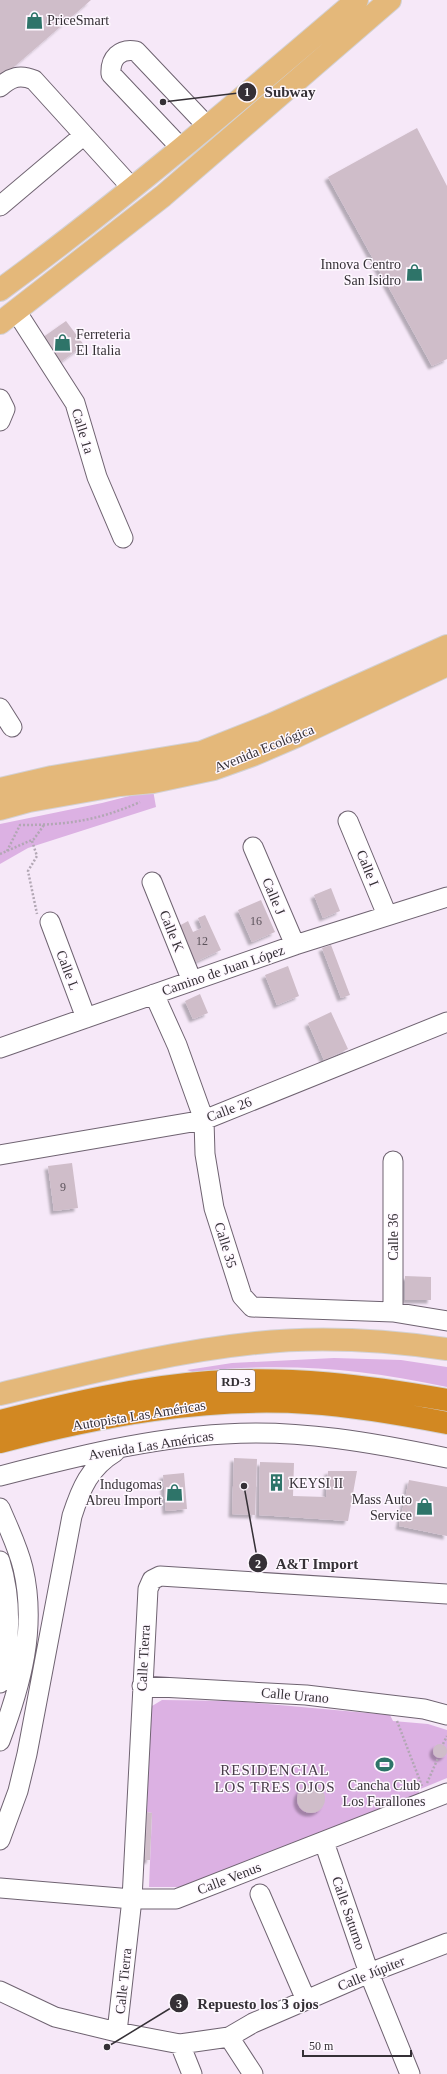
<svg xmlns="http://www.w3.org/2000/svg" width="447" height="2074" font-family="Georgia,serif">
	<defs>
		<filter id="shadow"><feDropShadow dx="-3.5" dy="3.5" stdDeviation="1" flood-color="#0004"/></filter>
	</defs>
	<rect width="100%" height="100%" fill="#f6e8f8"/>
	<path fill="#dcb1e3" d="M153,790L156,807L28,848L0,864V824L102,803Z
		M334,1358L401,1360L447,1367V1387C358,1368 283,1362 193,1372L187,1370L232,1363Z
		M162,1700L235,1701L390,1715L393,1721L428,1724L447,1730V1778L418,1790L420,1795L182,1887H149L152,1813L147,1812L149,1713L152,1706Z"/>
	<path fill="#cfbdc9" filter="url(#shadow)" d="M0,0H91L0,79Z
		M417,128L447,186V359L432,366L328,177Z
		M66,321L84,345L58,364L42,338Z
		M331,888L340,911L323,918L314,895Z
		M261,900L275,932L252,942L238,910Z
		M205,915L221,950L195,962L179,926L188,921L193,932L202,928L198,918Z
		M331,945L350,995L341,998L322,948Z
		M288,966L299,996L277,1005L265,975Z
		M200,994L208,1013L193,1019L185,1001Z
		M331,1012L348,1049L324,1060L308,1023Z
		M72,1163L78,1208L54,1211L48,1166Z
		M405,1276L431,1277V1300H405Z
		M234,1458L257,1459L255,1515L232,1514Z
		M260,1462L294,1463L293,1496L326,1497L328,1471H357L348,1521L259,1515Z
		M184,1473L187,1509L166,1511L163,1475Z
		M409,1480L447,1487V1536L399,1526Z
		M433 1751a7 7 0 1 1 14 0a7 7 0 1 1-14 0Z
		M297 1799a14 14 0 1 1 28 0a14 14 0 1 1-28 0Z
		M147,1812L152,1813L150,1860H145Z"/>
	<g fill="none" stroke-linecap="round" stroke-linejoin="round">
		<defs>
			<path id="minor" d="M0,87C11,77 20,74 34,80L132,188
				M181,148L111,74C110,58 120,48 136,51L208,127
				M0,206L84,135
				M16,311L75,403L97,477L123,538
				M0,399L5,409L0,421
				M0,708L12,727
				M348,821L387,915
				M253,847L295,945
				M152,882L192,981
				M50,922L86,1018
				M154,994L177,1045L204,1120L205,1154L214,1208L242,1296L252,1307L393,1312L447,1321
				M0,1048L295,945L447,897
				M0,1155L204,1120L447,1022
				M393,1312V1161
				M0,1476C74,1457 149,1438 225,1434C299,1429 375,1443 447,1458
				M0,1508C8,1527 18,1547 23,1568C37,1628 21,1685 0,1741
				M0,1561C12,1600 11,1644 0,1683
				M142,1686L306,1695L424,1709L447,1715
				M0,1840L18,1791L27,1754L72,1516C81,1488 90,1467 115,1452
				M324,1842L369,1973L410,2074
				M0,1888L132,1899H176L447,1793
				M260,1894L306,2000
				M0,1991L55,2017L117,2032L180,2044L229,2037L253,2023L369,1973L447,1943
				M117,2032L132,1899L148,1589L152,1580L160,1576L447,1594
				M229,2037L253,2074
				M180,2044L192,2074"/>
			<path id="major" d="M0,290C124,199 240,100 357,0
				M0,323L163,196L390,0
				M0,789L52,777L202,752L270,725L447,646
				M0,809L29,801L120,785L153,782L214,769L253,755L295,737L447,665
				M0,1394C85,1374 169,1352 256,1343C319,1336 384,1340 447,1349"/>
			<path id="highway" d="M0,1421C68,1404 138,1387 209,1382C289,1376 368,1386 447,1400
				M0,1442C100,1416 205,1396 309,1403C355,1406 401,1414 447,1423"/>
		</defs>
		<use href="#minor" stroke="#6f6371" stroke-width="21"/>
		<use href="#major" stroke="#d3d1d3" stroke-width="24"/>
		<use href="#highway" stroke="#d3d1d3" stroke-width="24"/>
		<path stroke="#b2a7b4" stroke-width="2.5" stroke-dasharray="2 2" stroke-linecap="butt" d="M32,841L37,856L28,871L37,914
			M7,851L20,825C66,825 97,821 140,802
			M0,854L34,839L44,825
			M397,1721L422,1786
			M443,1744L447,1736
			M427,1783L438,1758"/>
		<use href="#minor" stroke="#fff" stroke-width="19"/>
		<use href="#major" stroke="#e4b87a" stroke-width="22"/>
		<use href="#highway" stroke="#d28822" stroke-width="22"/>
	</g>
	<defs>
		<symbol id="shop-bare" viewBox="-9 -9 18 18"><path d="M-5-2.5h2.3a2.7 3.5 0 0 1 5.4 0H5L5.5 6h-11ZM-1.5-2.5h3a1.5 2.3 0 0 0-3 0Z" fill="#2e7469" stroke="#fef8ff" stroke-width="2.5" paint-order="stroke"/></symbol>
		<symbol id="building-bare" viewBox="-9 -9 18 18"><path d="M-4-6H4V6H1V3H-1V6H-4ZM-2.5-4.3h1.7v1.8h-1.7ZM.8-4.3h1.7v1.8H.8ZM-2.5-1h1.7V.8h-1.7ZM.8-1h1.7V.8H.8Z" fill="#2e7469" stroke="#fef8ff" stroke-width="2.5" paint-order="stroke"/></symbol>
		<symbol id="stadium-bare" viewBox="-9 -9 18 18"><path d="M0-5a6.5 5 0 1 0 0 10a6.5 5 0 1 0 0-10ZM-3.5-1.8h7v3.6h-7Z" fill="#2e7469" stroke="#fef8ff" stroke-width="2.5" paint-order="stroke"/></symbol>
	</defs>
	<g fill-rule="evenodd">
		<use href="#shop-bare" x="22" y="8" width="25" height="25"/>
		<use href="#shop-bare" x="402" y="260" width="25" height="25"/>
		<use href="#shop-bare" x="50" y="330" width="25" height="25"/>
		<use href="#building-bare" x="264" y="1470" width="25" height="25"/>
		<use href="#shop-bare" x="162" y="1480" width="25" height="25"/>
		<use href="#shop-bare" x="412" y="1494" width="25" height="25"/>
		<use href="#stadium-bare" x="372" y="1752" width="25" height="25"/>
	</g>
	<g text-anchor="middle" stroke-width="3" stroke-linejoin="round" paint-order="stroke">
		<g font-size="12" fill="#5c535b">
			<text x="256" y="925">16</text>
			<text x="202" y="945">12</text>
			<text x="63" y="1191">9</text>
		</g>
		<rect fill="#fef8ff" stroke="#716c72" stroke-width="1" x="217" y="1370" width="38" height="22" rx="3"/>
		<g font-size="13" font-weight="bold" fill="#353036">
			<text x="236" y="1386">RD-3</text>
		</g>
		<g font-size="14" fill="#353036" stroke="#fef8ff" text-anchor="start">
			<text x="47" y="25">PriceSmart</text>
			<text x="401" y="269" text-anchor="end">Innova Centro<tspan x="401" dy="16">San Isidro</tspan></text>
			<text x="76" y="339">Ferreteria<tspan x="76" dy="16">El Italia</tspan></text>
			<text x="289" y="1488">KEYSI II</text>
			<text x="162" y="1489" text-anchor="end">Indugomas<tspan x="162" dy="16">Abreu Import</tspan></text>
			<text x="412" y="1504" text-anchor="end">Mass Auto<tspan x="412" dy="16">Service</tspan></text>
			<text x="384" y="1790" text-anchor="middle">Cancha Club<tspan x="384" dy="16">Los Farallones</tspan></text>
		</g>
		<g font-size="14" fill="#353036" stroke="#fef8ff">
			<text transform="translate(83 431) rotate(73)" y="5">Calle 1a</text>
			<text transform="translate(264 748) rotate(-22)" y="5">Avenida Ecológica</text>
			<text transform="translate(368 868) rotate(68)" y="5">Calle I</text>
			<text transform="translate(274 896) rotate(67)" y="5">Calle J</text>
			<text transform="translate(172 931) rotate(68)" y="5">Calle K</text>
			<text transform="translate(68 970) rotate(69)" y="5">Calle L</text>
			<text transform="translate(223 970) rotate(-19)" y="5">Camino de Juan López</text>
			<text transform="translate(229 1109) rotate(-21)" y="5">Calle 26</text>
			<text transform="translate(393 1237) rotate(-90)" y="5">Calle 36</text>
			<text transform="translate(226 1245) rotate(73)" y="5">Calle 35</text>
			<text transform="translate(139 1415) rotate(-9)" y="5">Autopista Las Américas</text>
			<text transform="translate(151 1445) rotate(-9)" y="5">Avenida Las Américas</text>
			<text transform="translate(143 1658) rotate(-87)" y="5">Calle Tierra</text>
			<text transform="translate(295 1695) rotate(5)" y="5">Calle Urano</text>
			<text transform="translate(229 1878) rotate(-21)" y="5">Calle Venus</text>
			<text transform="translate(349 1913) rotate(71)" y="5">Calle Saturno</text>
			<text transform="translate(371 1973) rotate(-22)" y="5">Calle Júpiter</text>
			<text transform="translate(123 1981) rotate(-84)" y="5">Calle Tierra</text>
		</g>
		<g font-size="15" letter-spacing="1" fill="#483c49" stroke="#fef8ff">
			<text x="275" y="1775">RESIDENCIAL<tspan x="275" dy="17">LOS TRES OJOS</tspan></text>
		</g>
	</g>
	<path fill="none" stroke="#353036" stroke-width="1.5" d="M163 102L247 92M244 1486L258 1563M107 2047L179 2003"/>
	<g fill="#353036" stroke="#fef8ff" stroke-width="1.5">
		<circle cx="163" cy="102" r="4"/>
		<circle cx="244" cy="1486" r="4"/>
		<circle cx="107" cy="2047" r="4"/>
		<circle cx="247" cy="92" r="10"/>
		<circle cx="258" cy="1563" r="10"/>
		<circle cx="179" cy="2003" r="10"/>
	</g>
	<g font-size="12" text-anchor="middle" font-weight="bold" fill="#fff">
		<text x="247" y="96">1</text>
		<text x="258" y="1568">2</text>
		<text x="179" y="2008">3</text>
	</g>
	<g font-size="15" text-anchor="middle" font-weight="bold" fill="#353036" stroke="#fef8ff" stroke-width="3" stroke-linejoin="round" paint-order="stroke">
		<text x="290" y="97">Subway</text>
		<text x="317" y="1569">A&amp;T Import</text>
		<text x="258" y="2009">Repuesto los 3 ojos</text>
	</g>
	<path d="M303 2050v6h108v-6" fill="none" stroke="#353036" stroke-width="2"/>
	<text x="309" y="2050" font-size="12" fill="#353036" stroke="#fef8ff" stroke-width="3" paint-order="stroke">50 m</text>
</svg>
